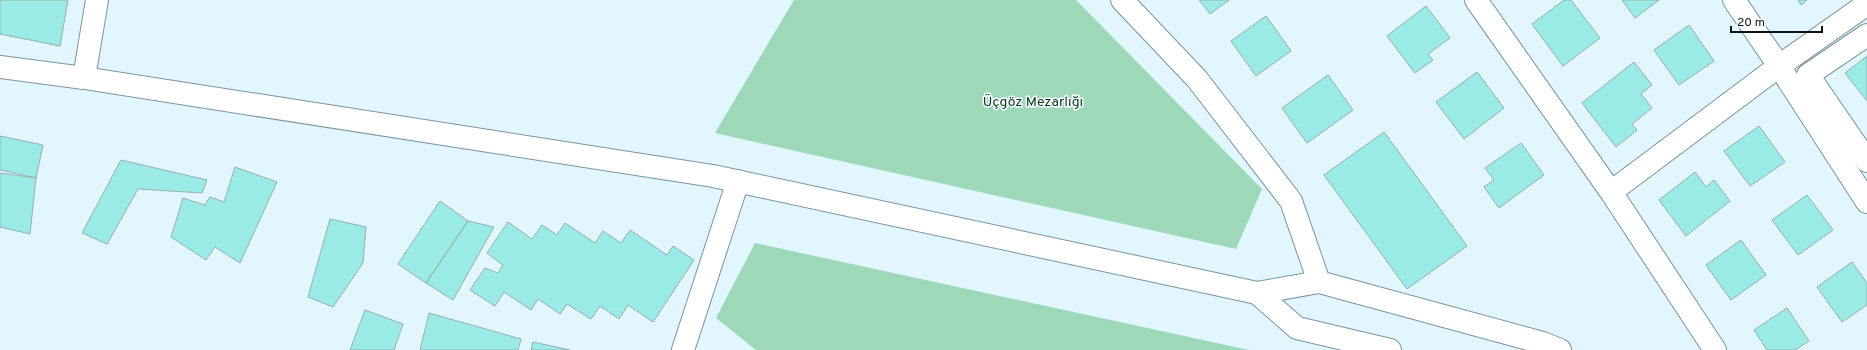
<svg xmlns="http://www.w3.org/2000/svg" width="1867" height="350" font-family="Overpass,sans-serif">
	<rect width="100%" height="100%" fill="#e1f6fe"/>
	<path fill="#9dd9b8" d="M794,0H1076L1262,189L1236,249L715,133Z
		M755,243L1249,350H756L716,318Z"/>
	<path fill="#9aeae6" stroke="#95b0ae" d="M0,0H68L60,46L0,34Z
		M1199,0H1229L1210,14Z
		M1564,0H1571L1600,38L1563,66L1532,24Z
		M1622,0H1659L1635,18Z
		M1798,0H1807L1801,5Z
		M1426,6L1450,38L1428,54L1433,60L1415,73L1387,36Z
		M1266,16L1291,51L1256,76L1231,41Z
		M1689,25L1714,61L1679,85L1654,50Z
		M1867,56V101L1845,73Z
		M1634,62L1652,85L1641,94L1652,108L1632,124L1637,130L1616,147L1582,103Z
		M1477,72L1504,108L1464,139L1436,102Z
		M1328,75L1353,110L1307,143L1282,108Z
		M1759,126L1785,162L1750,186L1724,151Z
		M1384,132L1467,246L1407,289L1324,175Z
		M0,136L43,145L36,178L0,170Z
		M1521,143L1544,175L1499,208L1484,187L1494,180L1485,168Z
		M121,160L207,180L202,193L138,189L107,244L82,233Z
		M235,167L277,182L240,263L215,247L206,260L171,237L183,198L205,205L210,197L224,202Z
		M1695,172L1706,187L1714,180L1730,201L1686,236L1659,200Z
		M0,173L36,178L30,234L0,227Z
		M1807,195L1833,230L1798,255L1772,220Z
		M440,201L468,221L426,283L398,264Z
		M330,219L366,227L363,263L333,307L308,297Z
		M468,221L494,227L453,300L426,283Z
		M508,222L532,239L542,225L557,235L565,223L595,243L603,231L621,243L630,230L667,255L673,246L694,260L653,322L628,305L619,319L600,306L591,319L567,304L560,314L538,299L531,310L504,292L495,306L470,290L485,268L498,273L503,265L487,253Z
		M1741,240L1766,275L1731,300L1706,265Z
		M1852,262L1867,283V305L1842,322L1817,287Z
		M1787,308L1809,341L1795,350H1767L1754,330Z
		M365,310L403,324L394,350H350Z
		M429,313L521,339L518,350H420Z
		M533,342L570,350H531Z"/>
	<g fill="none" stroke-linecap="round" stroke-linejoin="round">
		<defs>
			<path id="street" d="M1476,0L1611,192L1715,350
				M1734,0L1779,66L1867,202
				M1867,35L1808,75L1867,161
				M84,78L97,0
				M1611,192L1779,66L1867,4
				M683,350L738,181"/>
			<path id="secondary" d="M1122,0L1197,79L1291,201L1319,282
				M0,67L84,78L713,176L1257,293L1319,282L1543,343L1560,350
				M1257,293L1297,328L1390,350"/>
		</defs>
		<use href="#street" stroke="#7c949d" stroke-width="24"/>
		<use href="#secondary" stroke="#7c949d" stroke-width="24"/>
		<use href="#street" stroke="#fff" stroke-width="22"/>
		<use href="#secondary" stroke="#fff" stroke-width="22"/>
	</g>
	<g text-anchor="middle" stroke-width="3" stroke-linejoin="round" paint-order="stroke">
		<g font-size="14" fill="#013620" stroke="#fff">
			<text x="1033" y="106">Üçgöz Mezarlığı</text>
		</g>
	</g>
	<path d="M1731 26v6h91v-6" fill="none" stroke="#091216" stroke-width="2"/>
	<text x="1737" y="26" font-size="12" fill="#091216" stroke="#ffffff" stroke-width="3" paint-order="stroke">20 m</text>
</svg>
